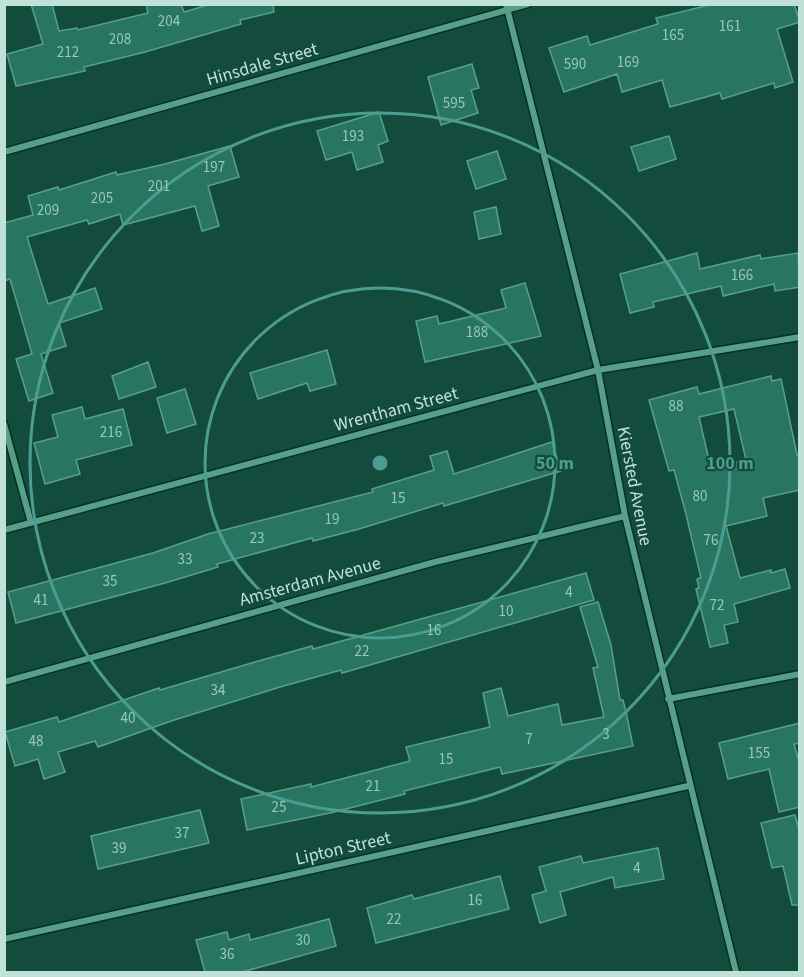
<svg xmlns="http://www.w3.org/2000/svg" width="804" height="977" font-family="'Source Sans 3',sans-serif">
	<rect width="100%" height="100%" fill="#134c3d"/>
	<path fill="#287661" stroke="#59a08a" stroke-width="1.5" fill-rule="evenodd" d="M31,4H52L59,31L77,28L78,30L148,13L146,4H181L184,12L211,4H273L274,12L240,20L241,24L145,52L84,67L85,71L16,86L7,54L43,44Z
		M713,4H794L800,22L777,29L793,82L775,88L774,83L722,99L720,93L670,107L662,80L622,92L617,74L564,92L549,48L587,36L590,45L658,24L656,18Z
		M472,64L479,88L471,90L478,113L441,125L428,77Z
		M379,112L388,141L378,145L383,162L357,170L352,152L326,160L317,131Z
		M669,136L676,159L639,171L631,147Z
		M230,146L239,177L208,186L219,226L202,231L195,206L123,225L120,214L89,224L87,220L27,237L48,304L95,288L102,309L59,323L66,346L41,354L53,393L29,401L16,359L32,354L10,279L4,281V223L33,215L28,196L58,187L59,190L116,172L117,175L165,164Z
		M497,151L506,179L476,189L467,161Z
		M496,207L501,234L479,239L474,212Z
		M697,253L700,269L760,255L761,259L798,253L800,287L775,291L774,284L723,296L721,286L653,302L654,307L630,313L620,274Z
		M525,283L541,336L425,362L416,321L437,316L439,324L506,308L501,290Z
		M327,350L336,384L310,391L307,383L258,399L250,373Z
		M148,362L156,387L119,399L112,376Z
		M771,376L772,381L781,379L797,455L800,454V490L763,498L767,516L726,526L740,578L771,570V573L785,569L790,588L734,604L738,622L724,625L728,643L710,647L696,589L699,588L697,579L701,578L686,514L674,470L669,471L649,400L697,387L699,394ZM734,409L746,460L711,469L699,417Z
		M185,389L196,424L167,433L157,398Z
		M82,407L85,419L123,409L132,445L76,460L80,474L45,484L34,443L58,437L52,415Z
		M552,442L561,471L444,506L443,503L359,529L313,541L312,538L217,564L218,567L165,583L16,623L8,592L153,553L208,534L373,492L372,489L434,470L430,456L447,451L454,474Z
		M586,573L594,600L342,673L341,670L280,687L171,721L98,747L95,741L58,752L65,772L44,779L38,759L15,766L5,732L57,717L59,722L159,688L160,690L255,662L312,646L313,649Z
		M598,602L611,645L620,700H623L626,712L633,746L502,774L500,767L404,791L405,794L330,813L247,830L241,799L311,784V787L410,761L406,747L490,727L483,693L501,688L508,716L558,704L562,725L604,717L593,668L598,667L580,607Z
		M800,723V743L794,744L800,765V807L779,812L769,769L728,779L719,743Z
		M200,810L209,843L98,869L91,836Z
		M795,815L800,833V905H792L783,866L772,868L761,823Z
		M658,848L664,879L615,888L613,877L560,892L566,915L540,923L532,895L546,891L539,867L581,856L583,863Z
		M500,876L509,909L376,943L367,908L412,895L414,899Z
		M329,919L336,946L242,972H205L196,940L227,932L229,940L249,934L250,940Z"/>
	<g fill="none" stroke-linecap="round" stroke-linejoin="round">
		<defs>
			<path id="minor" d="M506,4L598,370L625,516L736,972
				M4,152L528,4
				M4,424L31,523
				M4,530L598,370L800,337
				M4,682L435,562L625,516
				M668,699L800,674
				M4,939L688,786"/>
		</defs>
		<use href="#minor" stroke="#072f25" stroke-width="9"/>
		<use href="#minor" stroke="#589f89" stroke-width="6"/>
	</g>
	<g fill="none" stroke="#4d9c92" stroke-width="3">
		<circle cx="380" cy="463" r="175"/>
		<circle cx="380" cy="463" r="350"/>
	</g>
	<g text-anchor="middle" stroke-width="4.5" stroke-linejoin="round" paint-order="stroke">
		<g font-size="15" fill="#9ac7b9">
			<text x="169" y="26">204</text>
			<text x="730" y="31">161</text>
			<text x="673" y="40">165</text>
			<text x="120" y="44">208</text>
			<text x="68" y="57">212</text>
			<text x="628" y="67">169</text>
			<text x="575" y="69">590</text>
			<text x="454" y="108">595</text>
			<text x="353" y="141">193</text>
			<text x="214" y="172">197</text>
			<text x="159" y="191">201</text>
			<text x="102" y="203">205</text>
			<text x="48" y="215">209</text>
			<text x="742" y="280">166</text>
			<text x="477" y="337">188</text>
			<text x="676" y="411">88</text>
			<text x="111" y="437">216</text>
			<text x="700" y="501">80</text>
			<text x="398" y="503">15</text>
			<text x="332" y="524">19</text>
			<text x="257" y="543">23</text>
			<text x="711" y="545">76</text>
			<text x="185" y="564">33</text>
			<text x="110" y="586">35</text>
			<text x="569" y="597">4</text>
			<text x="41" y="605">41</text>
			<text x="717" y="610">72</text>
			<text x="506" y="616">10</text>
			<text x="434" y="635">16</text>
			<text x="362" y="656">22</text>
			<text x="218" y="695">34</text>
			<text x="128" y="723">40</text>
			<text x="606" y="739">3</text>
			<text x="529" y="744">7</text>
			<text x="36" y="746">48</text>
			<text x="759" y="758">155</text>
			<text x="446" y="764">15</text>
			<text x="373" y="791">21</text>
			<text x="279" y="812">25</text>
			<text x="182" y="838">37</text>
			<text x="119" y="853">39</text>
			<text x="637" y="873">4</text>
			<text x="475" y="905">16</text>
			<text x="394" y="924">22</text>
			<text x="303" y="945">30</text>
			<text x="227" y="959">36</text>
		</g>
		<g font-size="18" fill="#c0e2d6" stroke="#134c3d">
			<text transform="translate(262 64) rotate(-16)" y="6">Hinsdale Street</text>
			<text transform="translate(396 409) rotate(-15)" y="6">Wrentham Street</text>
			<text transform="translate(635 486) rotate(79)" y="6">Kiersted Avenue</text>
			<text transform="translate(310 581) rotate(-15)" y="6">Amsterdam Avenue</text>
			<text transform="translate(343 848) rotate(-13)" y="6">Lipton Street</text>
		</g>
	</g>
	<circle cx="380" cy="463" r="9" fill="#4d9c92" stroke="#134c3d" stroke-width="3"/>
	<g font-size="18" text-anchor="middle" font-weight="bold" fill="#4d9c92" stroke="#134c3d" stroke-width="4.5" stroke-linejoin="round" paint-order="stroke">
		<text x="555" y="469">50 m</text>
		<text x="730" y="469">100 m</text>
	</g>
	<rect width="804" height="977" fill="none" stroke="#c0e2d6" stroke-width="12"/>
</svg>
